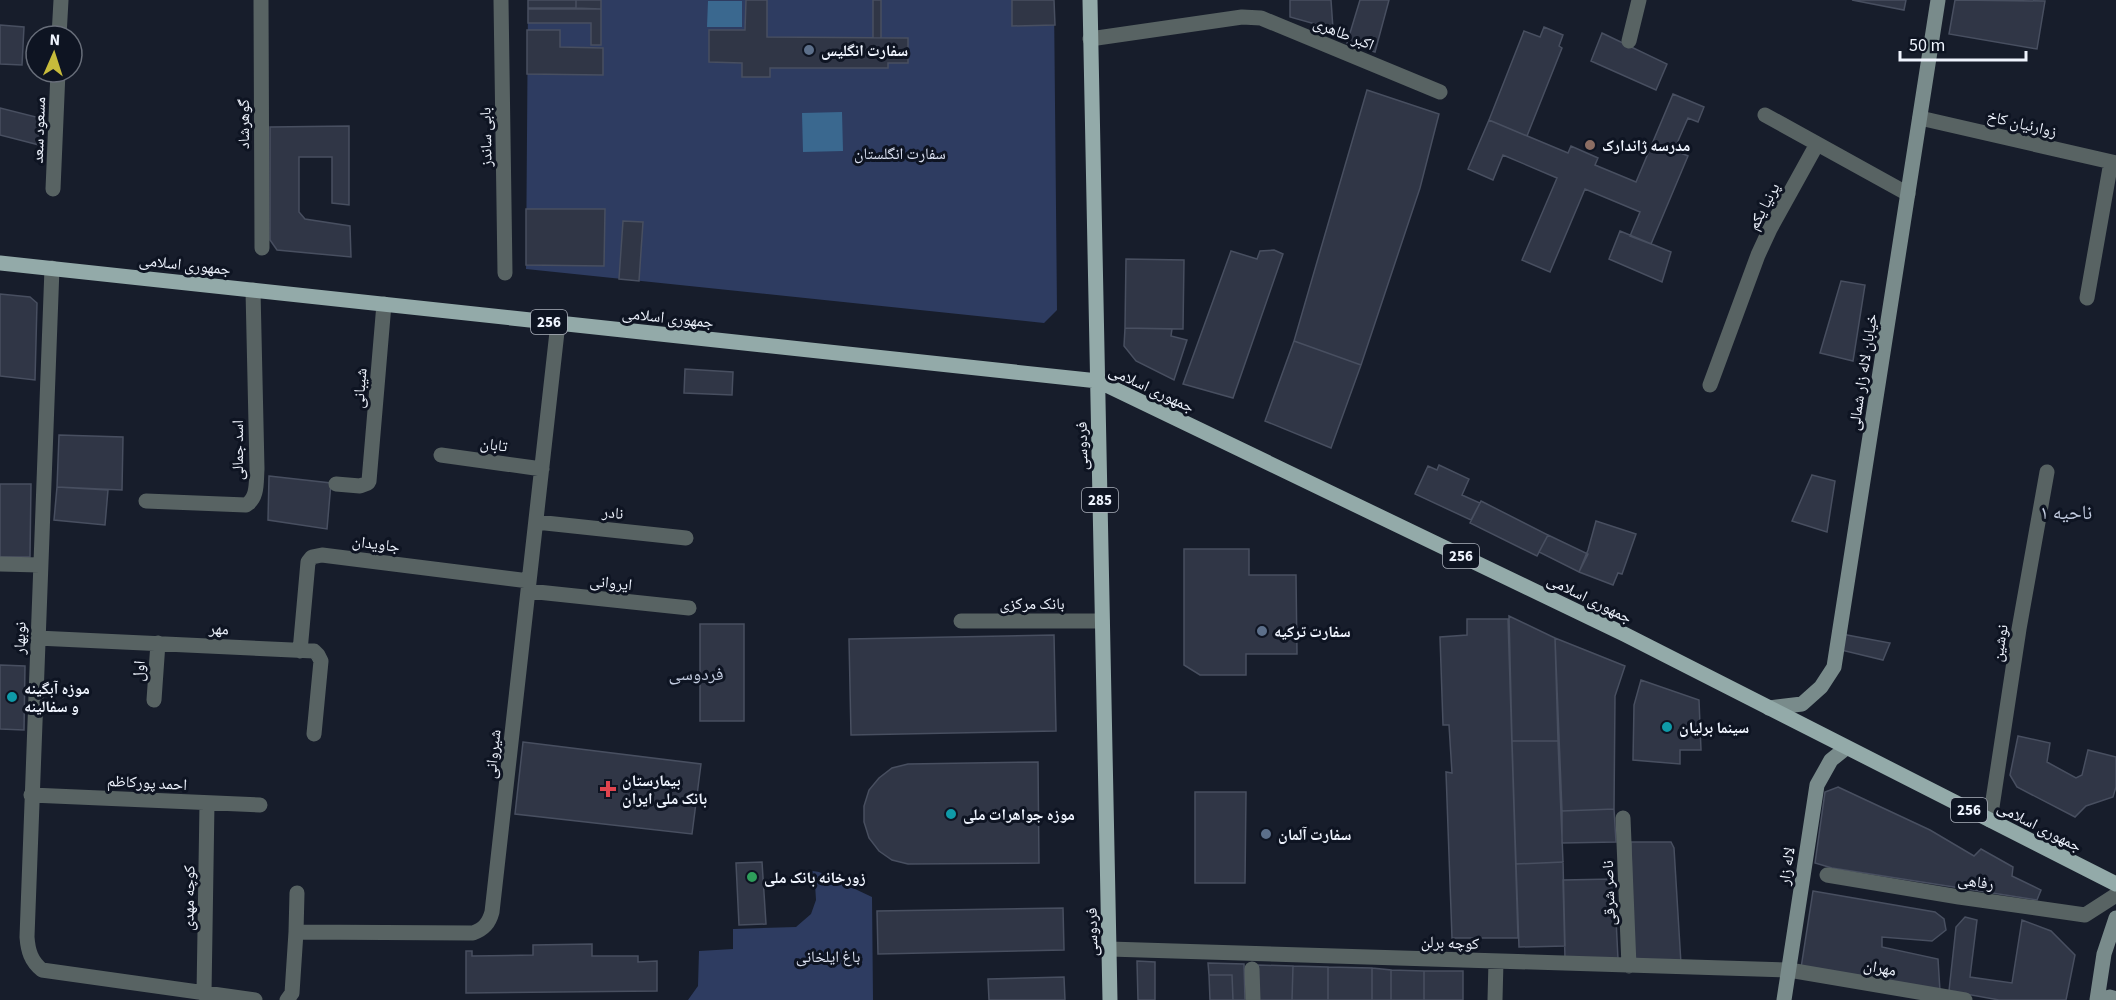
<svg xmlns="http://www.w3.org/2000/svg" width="2116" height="1000" font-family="'Source Sans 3','Noto Naskh Arabic',sans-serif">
	<rect width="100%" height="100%" fill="#171d2b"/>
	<path fill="#2e3c61" d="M528,0H1054L1057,310L1044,323L526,269Z
		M807,870L819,872L872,897L873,1000H688L698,986L699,951L733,949V929L796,927L811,914L816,900L815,884Z"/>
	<path fill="#3a688f" d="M708,1H742V27H707Z
		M842,112L843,151L803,152L802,113Z"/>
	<path fill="#303646" stroke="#484f60" stroke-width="1.5" d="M528,0H576V8H528Z
		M576,0H601V9L576,8Z
		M746,0H767V37L908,38V63H888V68H770V77H742V63L709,62V30H745Z
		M873,0H881V38H873Z
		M1012,0H1054L1055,25L1012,26Z
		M1290,0H1331L1333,29L1290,17Z
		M1360,0H1389L1375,52L1347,43Z
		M1852,0H1906L1904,10Z
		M1955,0L2045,1L2037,49L1949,34Z
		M528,9H601V45H591V23H528Z
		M0,25L24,27L22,65L0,64Z
		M1544,27L1563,35L1559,46L1562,48L1527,136L1489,120L1524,31L1540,37Z
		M527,30H560V47L603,48V75L527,74Z
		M1602,33L1667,64L1656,90L1591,61Z
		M1367,90L1439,114L1420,188L1361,365L1294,341Z
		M1673,94L1704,107L1698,122L1688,118L1674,150L1688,156L1651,244L1630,236L1640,212L1585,189L1550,272L1522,260L1557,178L1503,155L1493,180L1468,169L1489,120L1568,153L1571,146L1598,158L1595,165L1636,182Z
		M0,108L44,119L43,146L0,135Z
		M349,126V205L332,203V157H299V212L305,219L350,226L351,257L277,250L270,240V127Z
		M526,209H605L604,266L526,265Z
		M623,221L643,222L639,281L619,279Z
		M1620,231L1671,252L1662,282L1609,259Z
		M1274,250L1283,254L1233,398L1183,384L1231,251L1257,259L1260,251Z
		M1126,259L1184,260L1183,329L1125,328Z
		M1841,281L1865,285L1853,361L1820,353Z
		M0,294L30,297L37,303L35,380L0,376Z
		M1125,328L1172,329L1171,336L1187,340L1174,380L1136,361L1124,346Z
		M1294,341L1361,365L1331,448L1265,421Z
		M685,369L733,372L732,395L684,393Z
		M59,435L123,437L122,490L57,487Z
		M1439,465L1469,479L1462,495L1480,503L1471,520L1415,494L1428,466L1437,470Z
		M1812,475L1835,481L1827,532L1792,521Z
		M269,476L331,483L327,529L268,520Z
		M0,484H31L30,557H0Z
		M57,487L108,490L105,525L54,520Z
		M1481,501L1548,535L1537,556L1470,523Z
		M1596,521L1636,534L1622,574L1618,573L1613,585L1579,572L1588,550Z
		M1548,535L1588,554L1579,572L1539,552Z
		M1184,549H1249V575H1296L1297,654H1246V675H1200L1184,665Z
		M1509,616L1555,638L1558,741H1512Z
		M1467,619H1508L1518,938H1452L1446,772L1452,773L1449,725H1443L1440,637L1467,635Z
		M700,624H744V721H700Z
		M1843,632L1847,635L1890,643L1883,660L1841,650Z
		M1054,635L1056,731L851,735L849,639Z
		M1555,638L1625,666L1615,696L1614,809L1562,811Z
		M0,665L25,666L24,730L0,729Z
		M1641,680L1699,700L1701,750H1680V764L1633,760L1634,705Z
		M2018,736L2050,743L2047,762L2076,778L2082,775L2088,750L2116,757V787L2113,797L2086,806L2075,817L2017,787L2010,775Z
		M1512,741H1558L1563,862L1516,864Z
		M523,742L701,764L692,834L515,814Z
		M1038,762L1039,863L908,864L892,860L879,851L869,838L864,822V806L869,790L879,778L892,768L908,764Z
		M1838,787L1930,830L1974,856L1981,849L2013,867L2012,876L2041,890L2037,900L1832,868L1815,863L1825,792Z
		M1195,792H1246L1245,883H1195Z
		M1614,809L1616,842L1562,843V811Z
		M1631,842H1671L1674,848L1681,964L1633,962Z
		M762,862L766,924L739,925L736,863Z
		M1563,862L1565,946L1519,947L1516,864Z
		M1614,879L1618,959H1565L1563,880Z
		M1813,891L1935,912L1944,919L1946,930L1932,941L1882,937V947L1938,959L1940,991L1801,968Z
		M1063,908L1064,950L878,954L877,911Z
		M1965,917L1977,920L1970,977L2012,983L2022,920L2051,931L2075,955L2066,1000H1999L1949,991L1956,927Z
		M592,944V956H638V962L657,961V991L466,993V951H472V956L533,955V945Z
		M1137,961L1155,962V1000H1138Z
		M1208,963L1244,964L1245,1000H1233L1232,975H1209Z
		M1258,965L1293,966L1292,1000H1259Z
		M1293,966L1328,967V1000H1292Z
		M1328,967L1372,968V1000H1328Z
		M1372,968L1391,970V1000H1372Z
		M1391,970L1424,971V1000H1391Z
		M1424,971H1463V1000H1424Z
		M1209,975H1232L1233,1000H1210Z
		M1064,977L1065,1000H989L988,979Z"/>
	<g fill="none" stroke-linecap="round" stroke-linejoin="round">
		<path stroke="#586363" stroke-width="15" d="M261,0L262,248
			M501,0L505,273
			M59,36L61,0
			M1090,39L1242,17L1261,18L1440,92
			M1629,41L1639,0
			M1765,115L1908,194
			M1920,118L2116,163
			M53,189L58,72
			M52,268L27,937C28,951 31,961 42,970L255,1000
			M2087,298L2111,162
			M1710,385L1758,255L1770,229L1817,144
			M441,455L542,469
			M336,484L360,486L368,483L369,481L384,304
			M146,501L246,505C258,498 256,482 257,469L253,290
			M536,522L686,538
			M0,564L40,565
			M528,591L689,608
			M961,621H1102
			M37,638L314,651L318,655L321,661L314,734
			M300,651L308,562L312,557L322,555L529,581
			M154,700L158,643
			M31,795L260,805
			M1623,818L1629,966
			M1990,820L2019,629L2047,472
			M1827,875L1959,897L2085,915L2116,895
			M296,932L297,893
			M1109,949L1789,970L1965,1000
			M1252,969L1253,1000
			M204,994L207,803
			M287,1000L292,993L296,932L473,933C484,929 489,923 492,912L558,323
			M1495,1000L1496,961"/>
		<path stroke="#798b8b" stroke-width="15" d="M1769,708L1802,704L1821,687L1834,667L1938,0
			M1784,1000L1817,785L1831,760L1846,748
			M2097,1000L2104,954L2116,918
			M2098,1000L2110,997L2116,999"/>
		<path stroke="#93aaa9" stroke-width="15" d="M1090,0L1110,1000
			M0,263L1098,381L1624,634L2116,884"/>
	</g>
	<g fill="#5c6f8a" stroke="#0e1422" stroke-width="2">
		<circle cx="809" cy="50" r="6"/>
		<circle cx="1262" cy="631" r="6"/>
		<circle cx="1266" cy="834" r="6"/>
	</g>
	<circle fill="#8d6e63" stroke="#0e1422" stroke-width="2" cx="1590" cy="145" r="6"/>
	<g fill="#0f9aa8" stroke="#0e1422" stroke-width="2">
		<circle cx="12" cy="697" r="6"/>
		<circle cx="1667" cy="727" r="6"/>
		<circle cx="951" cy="814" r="6"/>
	</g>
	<path fill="#e0444e" stroke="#0e1422" stroke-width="2" d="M605 780h6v6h6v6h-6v6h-6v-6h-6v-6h6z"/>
	<circle fill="#2e9e5b" stroke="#0e1422" stroke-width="2" cx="752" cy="877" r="6"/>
	<g text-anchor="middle" stroke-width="6" stroke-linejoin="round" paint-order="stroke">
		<g fill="#0e1422" stroke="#acb1bc" stroke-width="1.5">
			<rect x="531" y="310" width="36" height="24" rx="4.5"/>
			<rect x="1082" y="488" width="36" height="24" rx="4.5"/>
			<rect x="1443" y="544" width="36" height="24" rx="4.5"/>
			<rect x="1951" y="798" width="36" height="24" rx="4.5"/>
		</g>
		<g font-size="15" font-weight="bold" fill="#eff4fe">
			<text x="549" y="327">256</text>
			<text x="1100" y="505">285</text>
			<text x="1461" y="561">256</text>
			<text x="1969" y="815">256</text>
		</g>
		<g font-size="16" fill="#eff4fe" stroke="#0e1422">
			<text transform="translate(1344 33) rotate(22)" y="6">اکبر طاهری</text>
			<text transform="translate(2022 123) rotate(13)" y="6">زوارئیان کاخ</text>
			<text transform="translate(243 124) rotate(-90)" y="6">گوهرشاد</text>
			<text transform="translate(38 130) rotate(-88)" y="6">مسعود سعد</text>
			<text transform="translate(485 137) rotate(-91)" y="6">بابی ساندز</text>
			<text transform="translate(1763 206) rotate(-62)" y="6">پرنیا یکم</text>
			<text transform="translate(185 264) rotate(6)" y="6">جمهوری اسلامی</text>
			<text transform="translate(668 317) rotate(6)" y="6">جمهوری اسلامی</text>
			<text transform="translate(1862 372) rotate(-81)" y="6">خیابان لاله زار شمالی</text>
			<text transform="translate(359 388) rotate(-85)" y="6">شیبانی</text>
			<text transform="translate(1152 388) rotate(25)" y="6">جمهوری اسلامی</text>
			<text transform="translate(494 444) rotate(8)" y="6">تابان</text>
			<text transform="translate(1081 446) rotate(-91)" y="6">فردوسی</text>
			<text transform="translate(237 450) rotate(-90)" y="6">اسد جمالی</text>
			<text transform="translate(613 512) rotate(6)" y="6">نادر</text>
			<text transform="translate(376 543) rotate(7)" y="6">جاویدان</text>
			<text transform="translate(611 582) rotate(6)" y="6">ایروانی</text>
			<text transform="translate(1590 598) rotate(26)" y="6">جمهوری اسلامی</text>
			<text x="1032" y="609">بانک مرکزی</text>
			<text transform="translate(219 628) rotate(3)" y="6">مهر</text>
			<text transform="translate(19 638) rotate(-88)" y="6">نوبهار</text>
			<text transform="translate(1999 643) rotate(-81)" y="6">نوشین</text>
			<text transform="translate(138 671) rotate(-86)" y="6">اول</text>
			<text transform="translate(492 754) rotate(-84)" y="6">شیروانی</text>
			<text transform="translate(147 782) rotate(3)" y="6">احمد پورکاظم</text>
			<text transform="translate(2040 826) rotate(27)" y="6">جمهوری اسلامی</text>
			<text transform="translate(1786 866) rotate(-81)" y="6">لاله زار</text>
			<text transform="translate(1976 881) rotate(8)" y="6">رفاهی</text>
			<text transform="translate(1608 893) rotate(-92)" y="6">ناصر شرقی</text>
			<text transform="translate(188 898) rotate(-89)" y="6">کوچه مهدی</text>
			<text transform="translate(1091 932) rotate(-91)" y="6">فردوسی</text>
			<text transform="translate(1450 942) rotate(2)" y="6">کوچه برلن</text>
			<text transform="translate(1880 967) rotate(10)" y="6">مهران</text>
		</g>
		<g font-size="16" font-weight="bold" fill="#eff4fe" stroke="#0e1422" text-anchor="start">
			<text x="821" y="56">سفارت انگلیس</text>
			<text x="1602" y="151">مدرسه ژاندارک</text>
			<text x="1274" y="637">سفارت ترکیه</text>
			<text x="24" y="694">موزه آبگینه<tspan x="24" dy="18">و سفالینه</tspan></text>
			<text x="1679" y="733">سینما برلیان</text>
			<text x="622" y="786">بیمارستان<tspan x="622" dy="18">بانک ملی ایران</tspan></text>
			<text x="963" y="820">موزه جواهرات ملی</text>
			<text x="1278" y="840">سفارت آلمان</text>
			<text x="764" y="883">زورخانه بانک ملی</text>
		</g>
		<g font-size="16" fill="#dde3f3" stroke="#0e1422">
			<text x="900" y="159">سفارت انگلستان</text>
			<text x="828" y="962">باغ ایلخانی</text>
		</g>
		<g font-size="18" fill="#c4cde1" stroke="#0e1422">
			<text x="696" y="680">فردوسی</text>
		</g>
		<g font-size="20" fill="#c4cde1" stroke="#0e1422">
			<text x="2066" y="519">ناحیه ۱</text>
		</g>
	</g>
	<g transform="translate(54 54) rotate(3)"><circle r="28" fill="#0e1422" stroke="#686e7a" stroke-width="1.5"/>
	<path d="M0-4.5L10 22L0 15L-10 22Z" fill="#c7bb3b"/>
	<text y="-9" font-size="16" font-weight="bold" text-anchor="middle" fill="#eff4fe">N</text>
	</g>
	<path d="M1900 51v9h126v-9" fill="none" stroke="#eff4fe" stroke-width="3"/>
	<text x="1909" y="51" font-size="18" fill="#eff4fe" stroke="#0e1422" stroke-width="4.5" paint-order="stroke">50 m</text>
</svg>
